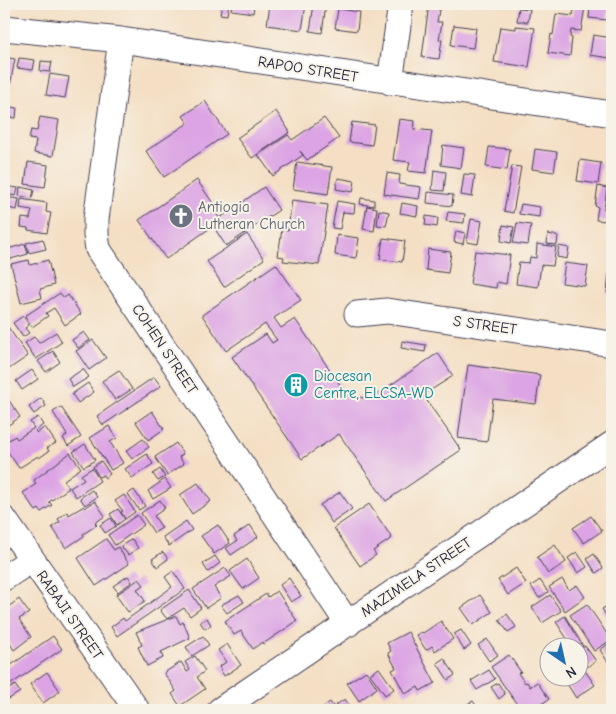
<svg xmlns="http://www.w3.org/2000/svg" width="616" height="714" font-family="'Comic Neue',sans-serif">
	<rect width="100%" height="100%" fill="#f7f3e8"/>
	<filter id="ink" filterUnits="userSpaceOnUse"><feTurbulence type="fractalNoise" baseFrequency=".02" numOctaves="2"/><feDisplacementMap in="SourceGraphic" scale="10" xChannelSelector="R" yChannelSelector="G"/><feConvolveMatrix kernelMatrix="1 2 1 2 8 2 1 2 1" color-interpolation-filters="sRGB"/></filter>
	<filter id="wash" filterUnits="userSpaceOnUse"><feTurbulence type="fractalNoise" baseFrequency=".0096" numOctaves="4" result="noise"/><feDisplacementMap in="SourceGraphic" scale="20" xChannelSelector="R" yChannelSelector="G"/><feGaussianBlur stdDeviation="1.12" result="paint"/><feColorMatrix in="noise" values="0 0 0 0 0 0 0 0 0 0 0 0 0 0 0 0 0 1.4 0 .05"/><feComposite in="paint" operator="in"/></filter>
	<g filter="url(#wash)">
		<rect width="100%" height="100%" fill="#f4dfc4"/>
		<g id="blocks">
			<path fill="#dca4e4" d="M222,4H229L227,15L220,14Z
				M232,4H254L253,13L231,10Z
				M270,4H306L302,30L267,25Z
				M314,4H326L322,33L310,31Z
				M429,4H440L437,22H442L439,40H442L439,59L422,57Z
				M575,4H581V6L585,7L581,31L571,30L570,37L572,38L570,56L548,53L551,34L553,35L556,14L573,16Z
				M590,4H609L607,20L589,18Z
				M519,8L530,9L528,22L517,21Z
				M338,9L359,12L357,31L335,28Z
				M454,25L476,28L473,48L451,45Z
				M516,26L535,28L529,67L494,62L500,27L516,29Z
				M593,35L612,38L610,58L590,55Z
				M4,57L15,59L10,86L4,85Z
				M19,58L35,60L33,70L17,68Z
				M41,61L52,62L50,72L40,71Z
				M50,74L69,77L65,98L46,95Z
				M205,101L227,134L164,177L146,151L188,123L183,116Z
				M5,106L17,108L16,118L4,117Z
				M276,111L290,132L252,158L237,138Z
				M40,117L59,120L53,156L34,153L36,140L29,139L31,130L37,131Z
				M324,118L339,138L307,160L300,151L303,155L273,176L258,155L288,135L292,140Z
				M399,119L415,121L414,129L432,131L426,173L408,171L410,162L393,160Z
				M352,122L375,125L372,145L349,142Z
				M443,145L464,148L461,168L441,165Z
				M489,147L510,149L507,170L486,167Z
				M535,149L557,152L554,172L532,169Z
				M580,160L601,163L598,184L577,181Z
				M28,162L48,165L45,187L25,184Z
				M297,162L332,167L328,194L293,189Z
				M512,166L521,167L513,213L504,211Z
				M434,170L446,172L444,191L432,190Z
				M387,173L400,175L399,184L421,187L419,199L384,194Z
				M464,174L475,175L472,197L461,195Z
				M338,178L355,181L353,192L336,189Z
				M197,180L219,212L216,213L221,221L220,218L264,187L279,210L226,246L213,226L166,259L139,220Z
				M4,186L18,188L16,196L4,194Z
				M598,186L607,188L604,209H608L606,221L596,220L598,207L595,206Z
				M20,187L34,190L32,198L19,196Z
				M428,192L453,195L452,206L427,203Z
				M4,197L19,199L17,210L4,207Z
				M361,198L374,200V206L360,204Z
				M21,199L47,203L46,212L51,213L47,233L28,230V228L21,227L22,218L30,219L32,210L20,208Z
				M292,200L328,205L319,265L283,261L284,257L278,256L282,229L288,230Z
				M337,201L355,204L354,213L343,212L340,229L332,228Z
				M402,203L418,206L417,216L400,213Z
				M521,204L540,207L539,217L519,214Z
				M367,206L377,208L374,231L363,229Z
				M379,210L389,212L386,226L377,225Z
				M448,212L465,214L464,223L446,221Z
				M426,216L438,218L437,227L425,225Z
				M471,219L482,221L478,244L467,242Z
				M517,223L531,225L528,245L513,243Z
				M503,225L514,227L511,243L501,241Z
				M456,231L465,233L463,244L454,242Z
				M247,234L264,259L224,287L207,261Z
				M548,234L558,236L557,245L547,244Z
				M337,235L359,238L356,258L335,255Z
				M383,238L405,241L402,262L380,259Z
				M43,239L46,249L29,253L26,243Z
				M25,244L28,254L4,261V250Z
				M537,244L556,247L553,266L541,265L538,287L516,284L519,262L529,263L530,257L536,258Z
				M559,246L569,248L567,259L557,257Z
				M428,249L451,252L448,273L426,270Z
				M475,251L510,255L506,284L497,282L496,288L470,284Z
				M29,260L30,265L48,260L54,285L40,289L42,298L21,303L11,264Z
				M565,263L588,266L585,286L562,283Z
				M276,264L301,300L274,318L281,328L295,319L347,395L370,399L438,353L453,376L423,395L461,450L386,501L339,434L302,459L232,357L266,334L272,343L277,340L265,324L226,351L202,315Z
				M609,274H612V294L607,293Z
				M60,293L64,298L68,295L81,314L65,325L54,308L46,313L48,316L32,327L25,316Z
				M23,316L29,325L25,328L29,333L23,337L13,323Z
				M8,327L28,356L9,369L4,362V330Z
				M56,332L62,342L36,359L25,343L34,337L39,343Z
				M84,332L90,340L78,348L72,340Z
				M93,340L106,358L89,370L76,351Z
				M402,341L426,345L425,352L401,348Z
				M53,351L60,362L46,372L38,361Z
				M468,365L540,375L536,404L493,399L487,442L458,438Z
				M83,369L89,377L73,387L68,379Z
				M32,370L38,379L22,390L16,381Z
				M119,370L132,389L115,400L102,381Z
				M154,377L161,386L103,425L97,416Z
				M88,383L94,392L78,403L72,394Z
				M41,398L46,406L34,414L29,407Z
				M8,399L20,417L4,428V402Z
				M61,407L81,437L68,446L63,438L67,435L53,412Z
				M152,411L164,429L148,440L136,422Z
				M38,417L43,425L35,431L37,433L45,427L56,443L47,448L49,451L39,458L38,456L19,468L4,446V443L15,436L17,439L34,428L30,422Z
				M109,426L117,438L110,442L123,463L111,470L90,438Z
				M143,439L149,447L132,459L126,451Z
				M176,443L183,454L179,457L184,464L167,475L155,457Z
				M85,444L95,460L84,467L73,452Z
				M70,453L81,468L64,480L69,488L49,502L52,505L41,512L39,509L36,511L23,493L36,484L34,480Z
				M147,454L153,464L132,478L125,469Z
				M101,461L110,474L105,478L103,475L99,477L93,467Z
				M92,468L100,481L76,497L70,488L84,479L81,475Z
				M160,469L165,477L158,481L153,474Z
				M165,479L171,488L153,499L148,491Z
				M198,483L211,501L192,514L180,495Z
				M92,490L97,497L85,505L80,498Z
				M134,490L145,506L139,510L128,494Z
				M340,492L352,509L332,523L320,505Z
				M124,495L135,512L125,519L121,512L123,511L115,501Z
				M160,500L165,508L154,516L162,528L154,533L141,513Z
				M95,501L105,516L95,523L97,525L83,534L84,536L66,548L52,527L60,522L58,519L67,512L69,515L84,506L85,508Z
				M369,504L392,538L373,551L376,555L360,566L334,528Z
				M118,509L125,519L117,525L110,514Z
				M137,515L144,525L115,545L108,535Z
				M591,516L602,531L584,543L573,528Z
				M111,518L116,526L105,533L100,525Z
				M186,521L192,530L169,546L163,537Z
				M218,525L230,543L214,554L201,536Z
				M250,525L258,537L231,555L226,548L237,541L234,536Z
				M106,539L114,550L118,547L129,564L96,586L78,558Z
				M132,539L138,548L128,555L121,546Z
				M555,545L566,562L548,574L537,557Z
				M163,552L168,559L157,567L152,559Z
				M577,552L587,567L578,573L568,558Z
				M594,554L603,568L596,573L587,559Z
				M215,556L220,563L208,572L203,564Z
				M247,559L259,578L243,589L230,571Z
				M225,568L231,576L214,587L221,598L206,608L193,589Z
				M516,568L526,583L508,595L498,580Z
				M173,571L185,589L117,636L111,627L123,618L125,621L172,587L165,577Z
				M128,576L132,582L118,592L113,586Z
				M289,578L301,596L291,602L280,585Z
				M139,579L144,585L137,589L145,601L128,612L116,595Z
				M562,579L569,590L577,585L585,597L565,611L549,587Z
				M540,580L548,592L539,598L531,586Z
				M189,590L201,608L190,616L184,608L167,619L160,610Z
				M277,591L297,621L263,644L262,642L253,649L241,631L234,635L225,621L266,594L268,597Z
				M239,595L244,602L227,613L221,605Z
				M480,595L492,612L473,625L461,608Z
				M550,595L561,611L542,623L532,607Z
				M19,599L29,613L19,619L31,637L14,650L4,634V631L9,627L4,630V610Z
				M587,604L611,640L594,651L570,615Z
				M611,604L612,606V624L602,609Z
				M507,614L516,627L508,632L499,620Z
				M176,616L180,624L183,622L190,638L161,652L163,658L147,666L138,647L142,645L136,632Z
				M565,616L583,646L578,649V646H572L556,622Z
				M207,618L211,625L205,629L200,622Z
				M441,621L453,639L435,651L432,646L426,650L416,635L422,632L423,633Z
				M461,630L471,645L464,650L454,634Z
				M408,632L435,683L420,691L418,687L405,694L392,670L396,668L388,653L391,651L387,643Z
				M53,636L62,649L4,689V670Z
				M203,636L209,645L192,656L186,647Z
				M487,639L498,655L489,661L478,645Z
				M612,641V668L600,650Z
				M227,644L241,665L224,676L219,667L226,662L218,650Z
				M585,646L596,661L587,667L578,654V651Z
				M509,655L521,672L518,673L525,683L527,682L530,687L537,682L549,699L532,710H521L491,667Z
				M195,656L205,671L197,677L205,689L180,706L172,694L176,691L164,673L181,662L187,672L190,670L185,662Z
				M444,658L455,675L448,680L437,663Z
				M578,661L595,685L576,698L562,676H578Z
				M379,668L394,689L385,695L370,674Z
				M489,670L495,679L477,690L471,681Z
				M366,671L377,688L359,701L347,683Z
				M47,672L60,691L43,703L30,684Z
				M498,683L505,694L499,699L491,687Z
				M15,685L20,692L9,699L5,692Z
				M345,699L352,710H339L336,705Z
				M473,701L479,710H467L464,706Z
				M330,702L336,710H318Z"/>
		</g>
	</g>
	<g filter="url(#ink)">
		<use href="#blocks" fill-opacity="0" stroke="#423e50" stroke-width="1"/>
		<g fill="none" stroke-linecap="round" stroke-linejoin="round">
			<defs>
				<path id="minor" d="M4,28L121,40L612,114
					M121,40L96,219V235L98,249L348,624
					M390,82L401,4
					M357,314L387,311L612,344
					M4,519L137,710
					M4,578L31,560
					M220,710L612,444"/>
			</defs>
			<use href="#minor" stroke="#423e50" stroke-width="27"/>
			<use href="#minor" stroke="#fff" stroke-width="25"/>
		</g>
	</g>
	<defs>
		<symbol id="church-disc" viewBox="-11 -11 22 22"><circle r="9.5" fill="#6b7280" stroke="#f7f3e8"/><path d="M-1.2-6h2.4v3.5h3.3v2.4h-3.3V6h-2.4V-.1h-3.3v-2.4h3.3Z" fill="#fff"/></symbol>
		<symbol id="building-disc" viewBox="-11 -11 22 22"><circle r="9.5" fill="#0f9aa8" stroke="#f7f3e8"/><path d="M-4-6H4V6H1V3H-1V6H-4ZM-2.5-4.3h1.7v1.8h-1.7ZM.8-4.3h1.7v1.8H.8ZM-2.5-1h1.7V.8h-1.7ZM.8-1h1.7V.8H.8Z" fill="#fff"/></symbol>
	</defs>
	<g fill-rule="evenodd">
		<use href="#church-disc" x="167" y="202" width="28" height="28"/>
		<use href="#building-disc" x="282" y="371" width="28" height="28"/>
	</g>
	<g text-anchor="middle" stroke-width="4" stroke-linejoin="round" paint-order="stroke">
		<g font-size="15" fill="#22223b" stroke="#f7f3e8">
			<text transform="translate(308 69) rotate(9)" y="5">RAPOO STREET</text>
			<text transform="translate(485 325) rotate(8)" y="5">S STREET</text>
			<text transform="translate(165 349) rotate(56)" y="5">COHEN STREET</text>
			<text transform="translate(416 577) rotate(-34)" y="5">MAZIMELA STREET</text>
			<text transform="translate(70 615) rotate(55)" y="5">RABAJI STREET</text>
		</g>
		<g font-size="15" fill="#5b616d" stroke="#f7f3e8" text-anchor="start">
			<text x="198" y="212">Antiogia<tspan x="198" dy="17">Lutheran Church</tspan></text>
		</g>
		<g font-size="15" fill="#0d838f" stroke="#f7f3e8" text-anchor="start">
			<text x="314" y="381">Diocesan<tspan x="314" dy="17">Centre, ELCSA-WD</tspan></text>
		</g>
	</g>
	<rect width="616" height="714" fill="none" stroke="#f7f3e8" stroke-width="20"/>
	<g transform="translate(564 662) rotate(146)"><circle r="24" fill="#f7f3e8" stroke="#a29fa3"/>
	<path d="M0-4L9 19L0 12L-9 19Z" fill="#1f6fb2"/>
	<text y="-8" font-size="14" font-weight="bold" text-anchor="middle" fill="#22223b">N</text>
	</g>
</svg>
